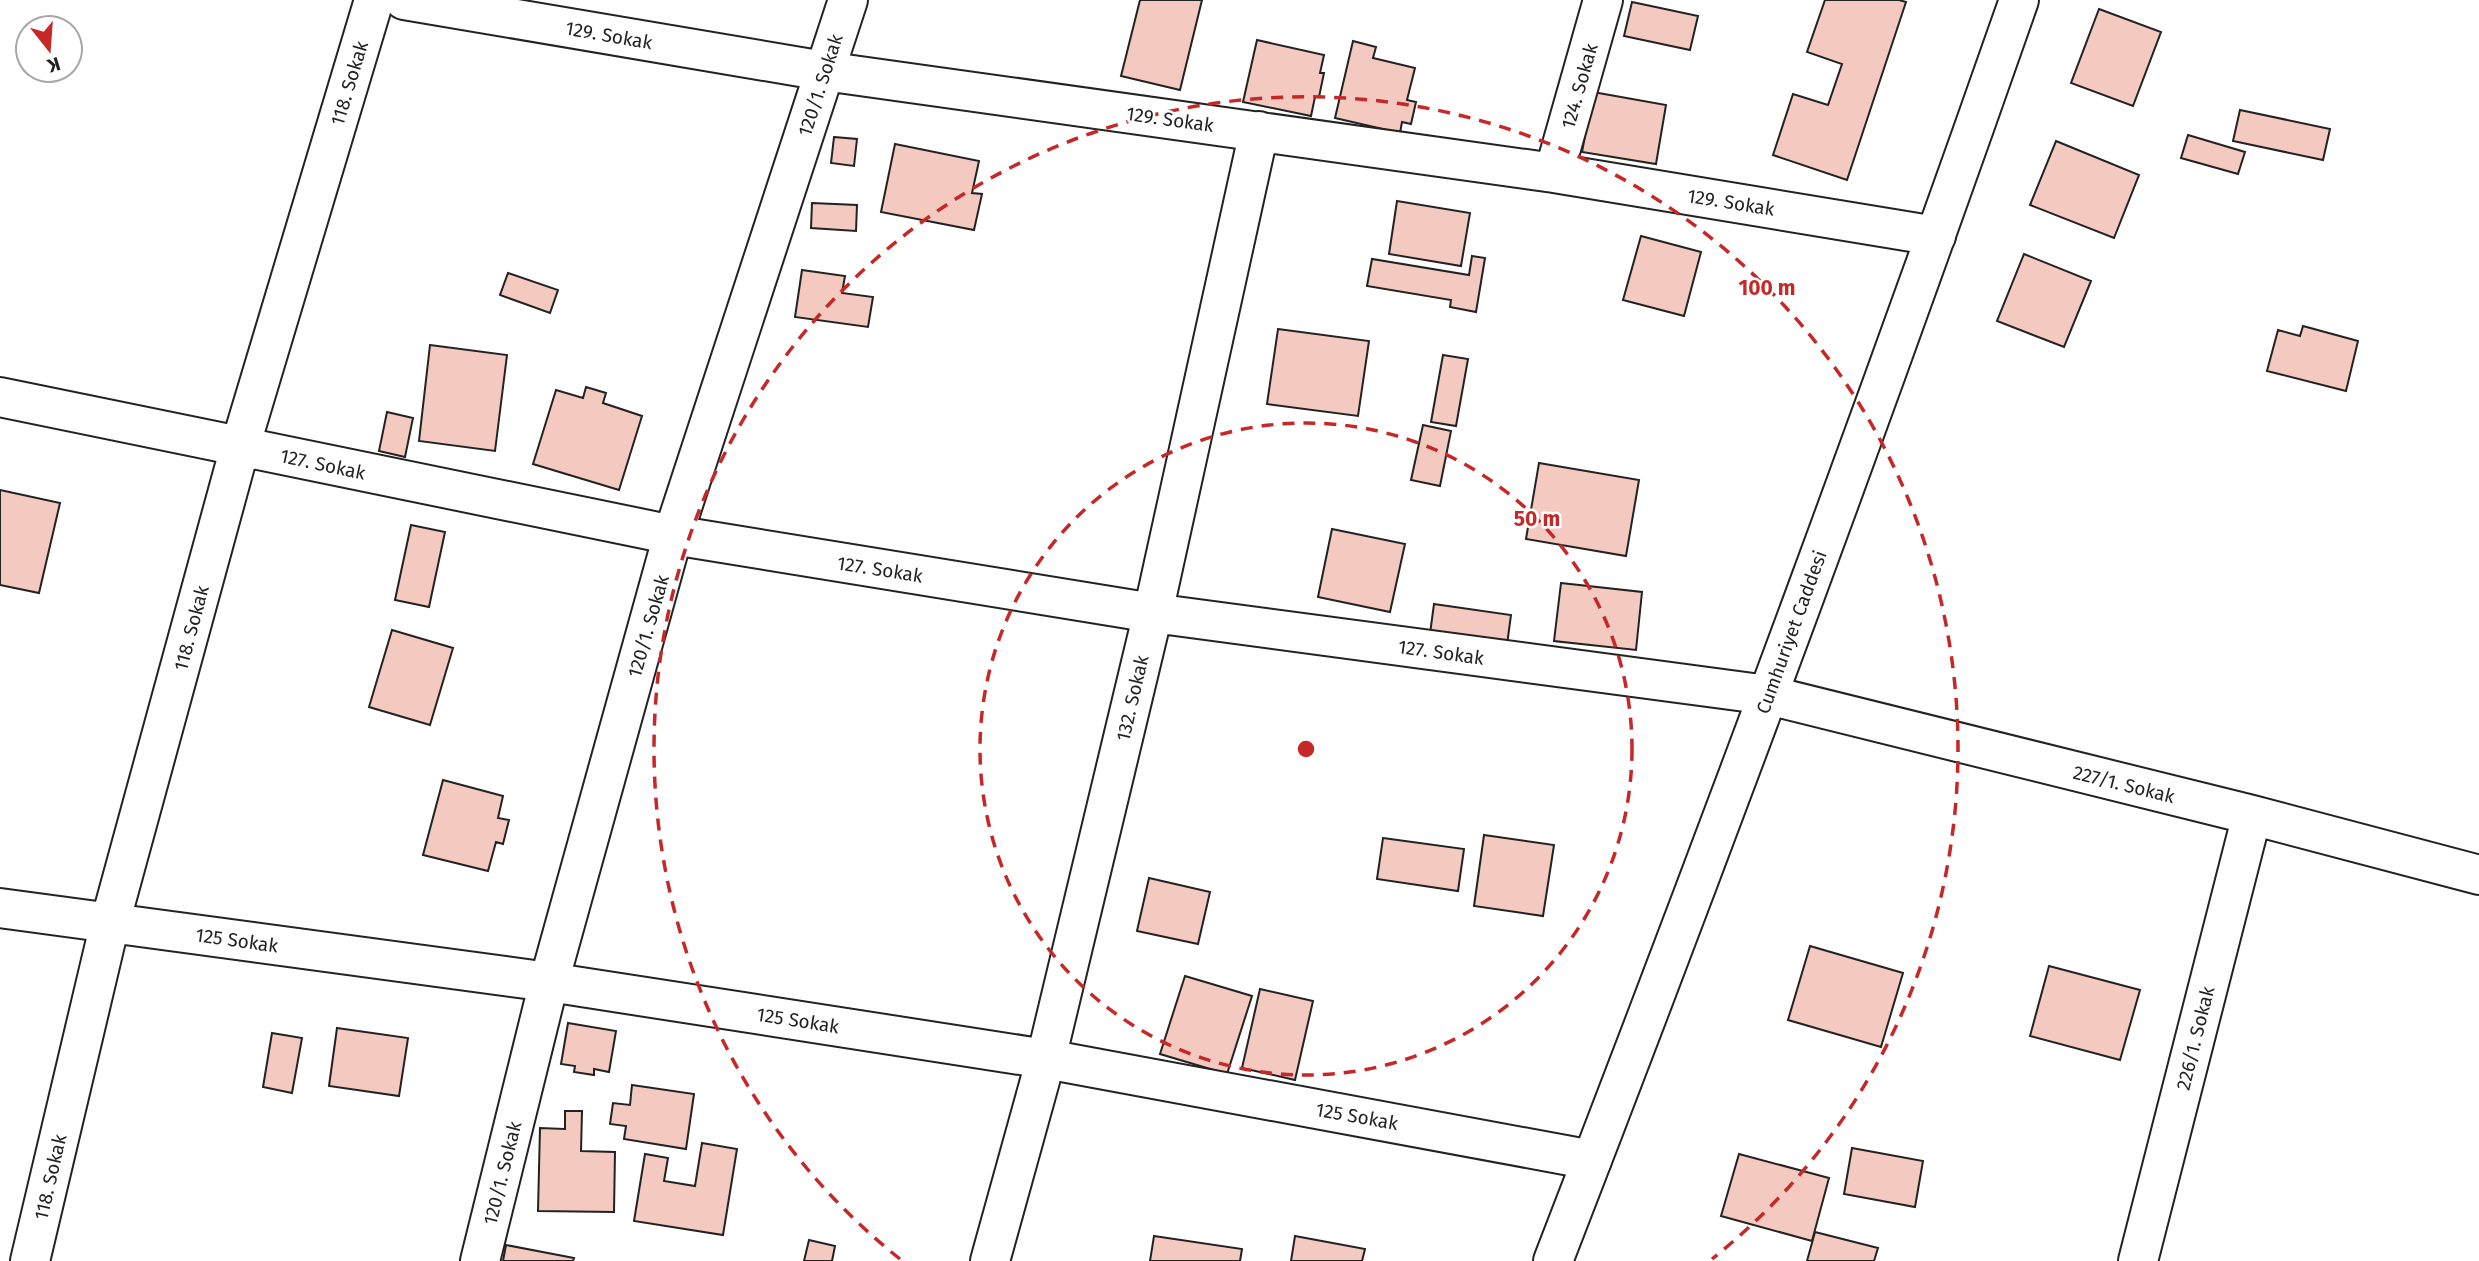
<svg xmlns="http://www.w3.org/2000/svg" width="2479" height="1261" font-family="'Fira Sans',sans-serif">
	<rect width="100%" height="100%" fill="#fff"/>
	<path fill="#f3c9c0" stroke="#222" stroke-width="2" d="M1140,0H1202L1180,90L1121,76Z
		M1825,0H1899L1906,2L1847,180L1773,155L1793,94L1828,105L1842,64L1807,52Z
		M1632,2L1698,16L1690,50L1624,36Z
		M2099,9L2161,32L2133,106L2071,83Z
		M1257,40L1324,55L1320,73H1324L1319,97H1315L1311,116L1243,102Z
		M1353,41L1376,47L1373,58L1415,68L1407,100L1416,102L1411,124L1402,122L1400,133L1335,118Z
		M1593,92L1666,105L1656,164L1582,152Z
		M2240,110L2330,129L2323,160L2233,141Z
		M2188,135L2245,152L2238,174L2181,158Z
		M834,137L857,139L854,166L831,163Z
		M2056,141L2139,175L2114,238L2030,205Z
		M895,144L979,161L972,193L982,194L974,230L881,212Z
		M1397,201L1470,213L1461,266L1389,254Z
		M812,203L857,205L856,231L811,228Z
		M1641,236L1701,252L1684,316L1623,300Z
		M2024,254L2091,281L2064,347L1997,321Z
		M1472,256L1485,258L1476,312L1450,307L1451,300L1367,286L1372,259L1469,275Z
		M802,270L845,276L842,293L873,297L868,327L795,317Z
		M508,273L558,290L550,313L500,295Z
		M2303,326L2358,341L2346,391L2267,371L2278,330L2300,336Z
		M1278,329L1369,341L1358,416L1267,404Z
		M430,345L507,355L495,451L419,441Z
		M1443,355L1468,359L1456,426L1431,422Z
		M586,387L606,393L603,403L642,416L619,490L533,464L556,390L583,398Z
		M387,412L413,418L405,457L379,451Z
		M1423,425L1451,431L1440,486L1411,480Z
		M1539,463L1639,480L1626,556L1526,539Z
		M0,490L60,503L39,593L0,585Z
		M411,525L445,532L429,607L395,600Z
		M1332,529L1405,544L1390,612L1318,597Z
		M1561,583L1642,592L1636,650L1554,641Z
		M1434,604L1511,615L1506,652L1429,641Z
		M392,630L453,648L430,725L369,707Z
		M443,780L503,796L498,818L509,820L503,844L496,842L488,871L423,855Z
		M1484,835L1554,845L1543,916L1474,906Z
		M1383,838L1464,849L1458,891L1377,879Z
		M1149,878L1210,892L1198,944L1137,931Z
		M1810,946L1903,973L1881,1047L1788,1020Z
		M2049,966L2140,990L2120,1060L2030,1036Z
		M1185,976L1252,996L1227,1074L1160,1054Z
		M1260,989L1313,1001L1295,1080L1242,1068Z
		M568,1023L616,1031L609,1072L594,1069V1075L574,1072L575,1066L561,1064Z
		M337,1028L408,1038L399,1096L329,1086Z
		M272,1033L302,1038L292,1093L263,1087Z
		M632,1085L694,1094L686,1149L624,1139L626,1126L610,1124L613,1103L630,1105Z
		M565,1111H582L581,1151L615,1152L614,1212L538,1211L540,1128L565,1129Z
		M702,1143L737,1149L723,1235L634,1221L645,1154L668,1158L664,1181L695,1186Z
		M1852,1148L1923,1161L1915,1207L1844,1194Z
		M1739,1154L1829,1178L1812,1241L1721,1216Z
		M1815,1232L1878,1248L1874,1261H1807Z
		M1154,1236L1242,1249L1240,1261H1150Z
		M1295,1236L1365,1249L1362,1261H1291Z
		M809,1240L835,1246L832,1261H804Z
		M506,1245L574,1258L573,1261H503Z"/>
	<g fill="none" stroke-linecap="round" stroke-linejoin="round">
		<defs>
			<path id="minor" d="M404,0L824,71L1554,173L1936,236
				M1554,173L1603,0
				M0,397L673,535L1153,613L1768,695L2252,815L2479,875
				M0,908L549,982L1046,1059L1592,1160
				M30,1261L110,923L240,447L374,0
				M480,1261L549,982L673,535L848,0
				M990,1261L1046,1059L1153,613L1259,131
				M2138,1261L2252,815"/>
			<path id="secondary" d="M1553,1261C1715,843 1871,423 2019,0"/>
		</defs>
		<use href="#minor" stroke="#222" stroke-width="42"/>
		<use href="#secondary" stroke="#222" stroke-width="42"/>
		<use href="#minor" stroke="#fff" stroke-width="38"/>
		<use href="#secondary" stroke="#fff" stroke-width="38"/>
	</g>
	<g fill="none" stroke="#c62828" stroke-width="3.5" stroke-dasharray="12 9">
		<circle cx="1306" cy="749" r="326"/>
		<path d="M900 1259A652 652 0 1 1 1712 1259"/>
	</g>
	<g text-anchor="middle" stroke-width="5" stroke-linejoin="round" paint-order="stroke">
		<g font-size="19" fill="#222" stroke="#fff">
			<text transform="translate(609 35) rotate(10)" y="7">129. Sokak</text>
			<text transform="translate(349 83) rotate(-73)" y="7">118. Sokak</text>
			<text transform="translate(820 85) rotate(-72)" y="7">120/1. Sokak</text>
			<text transform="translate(1579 86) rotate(-74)" y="7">124. Sokak</text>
			<text transform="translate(1170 119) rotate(8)" y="7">129. Sokak</text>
			<text transform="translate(1731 202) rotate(9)" y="7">129. Sokak</text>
			<text transform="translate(323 464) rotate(12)" y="7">127. Sokak</text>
			<text transform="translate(880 569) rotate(9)" y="7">127. Sokak</text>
			<text transform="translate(648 626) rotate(-74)" y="7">120/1. Sokak</text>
			<text transform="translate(191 628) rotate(-75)" y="7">118. Sokak</text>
			<text transform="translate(1791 632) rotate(-70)" y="7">Cumhuriyet Caddesi</text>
			<text transform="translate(1441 652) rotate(8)" y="7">127. Sokak</text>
			<text transform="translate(1132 698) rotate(-77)" y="7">132. Sokak</text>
			<text transform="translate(2124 784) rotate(14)" y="7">227/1. Sokak</text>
			<text transform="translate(237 940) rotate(8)" y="7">125 Sokak</text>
			<text transform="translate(798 1020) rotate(9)" y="7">125 Sokak</text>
			<text transform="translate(2195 1038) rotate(-76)" y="7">226/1. Sokak</text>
			<text transform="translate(1357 1116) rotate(10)" y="7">125 Sokak</text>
			<text transform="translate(502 1173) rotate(-76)" y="7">120/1. Sokak</text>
			<text transform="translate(50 1177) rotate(-77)" y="7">118. Sokak</text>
		</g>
	</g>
	<circle cx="1306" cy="749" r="10" fill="#c62828" stroke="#fff" stroke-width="3.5"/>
	<g font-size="21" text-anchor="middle" font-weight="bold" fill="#c62828" stroke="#fff" stroke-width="5" stroke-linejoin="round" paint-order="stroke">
		<text x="1767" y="295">100 m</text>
		<text x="1537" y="526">50 m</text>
	</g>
	<g transform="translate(49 49) rotate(163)"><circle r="33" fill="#ffffff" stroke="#a7a7a7" stroke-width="2"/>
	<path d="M0-5L12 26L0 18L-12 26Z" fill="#c62828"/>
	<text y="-10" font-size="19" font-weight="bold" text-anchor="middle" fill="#222222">K</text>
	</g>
</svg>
